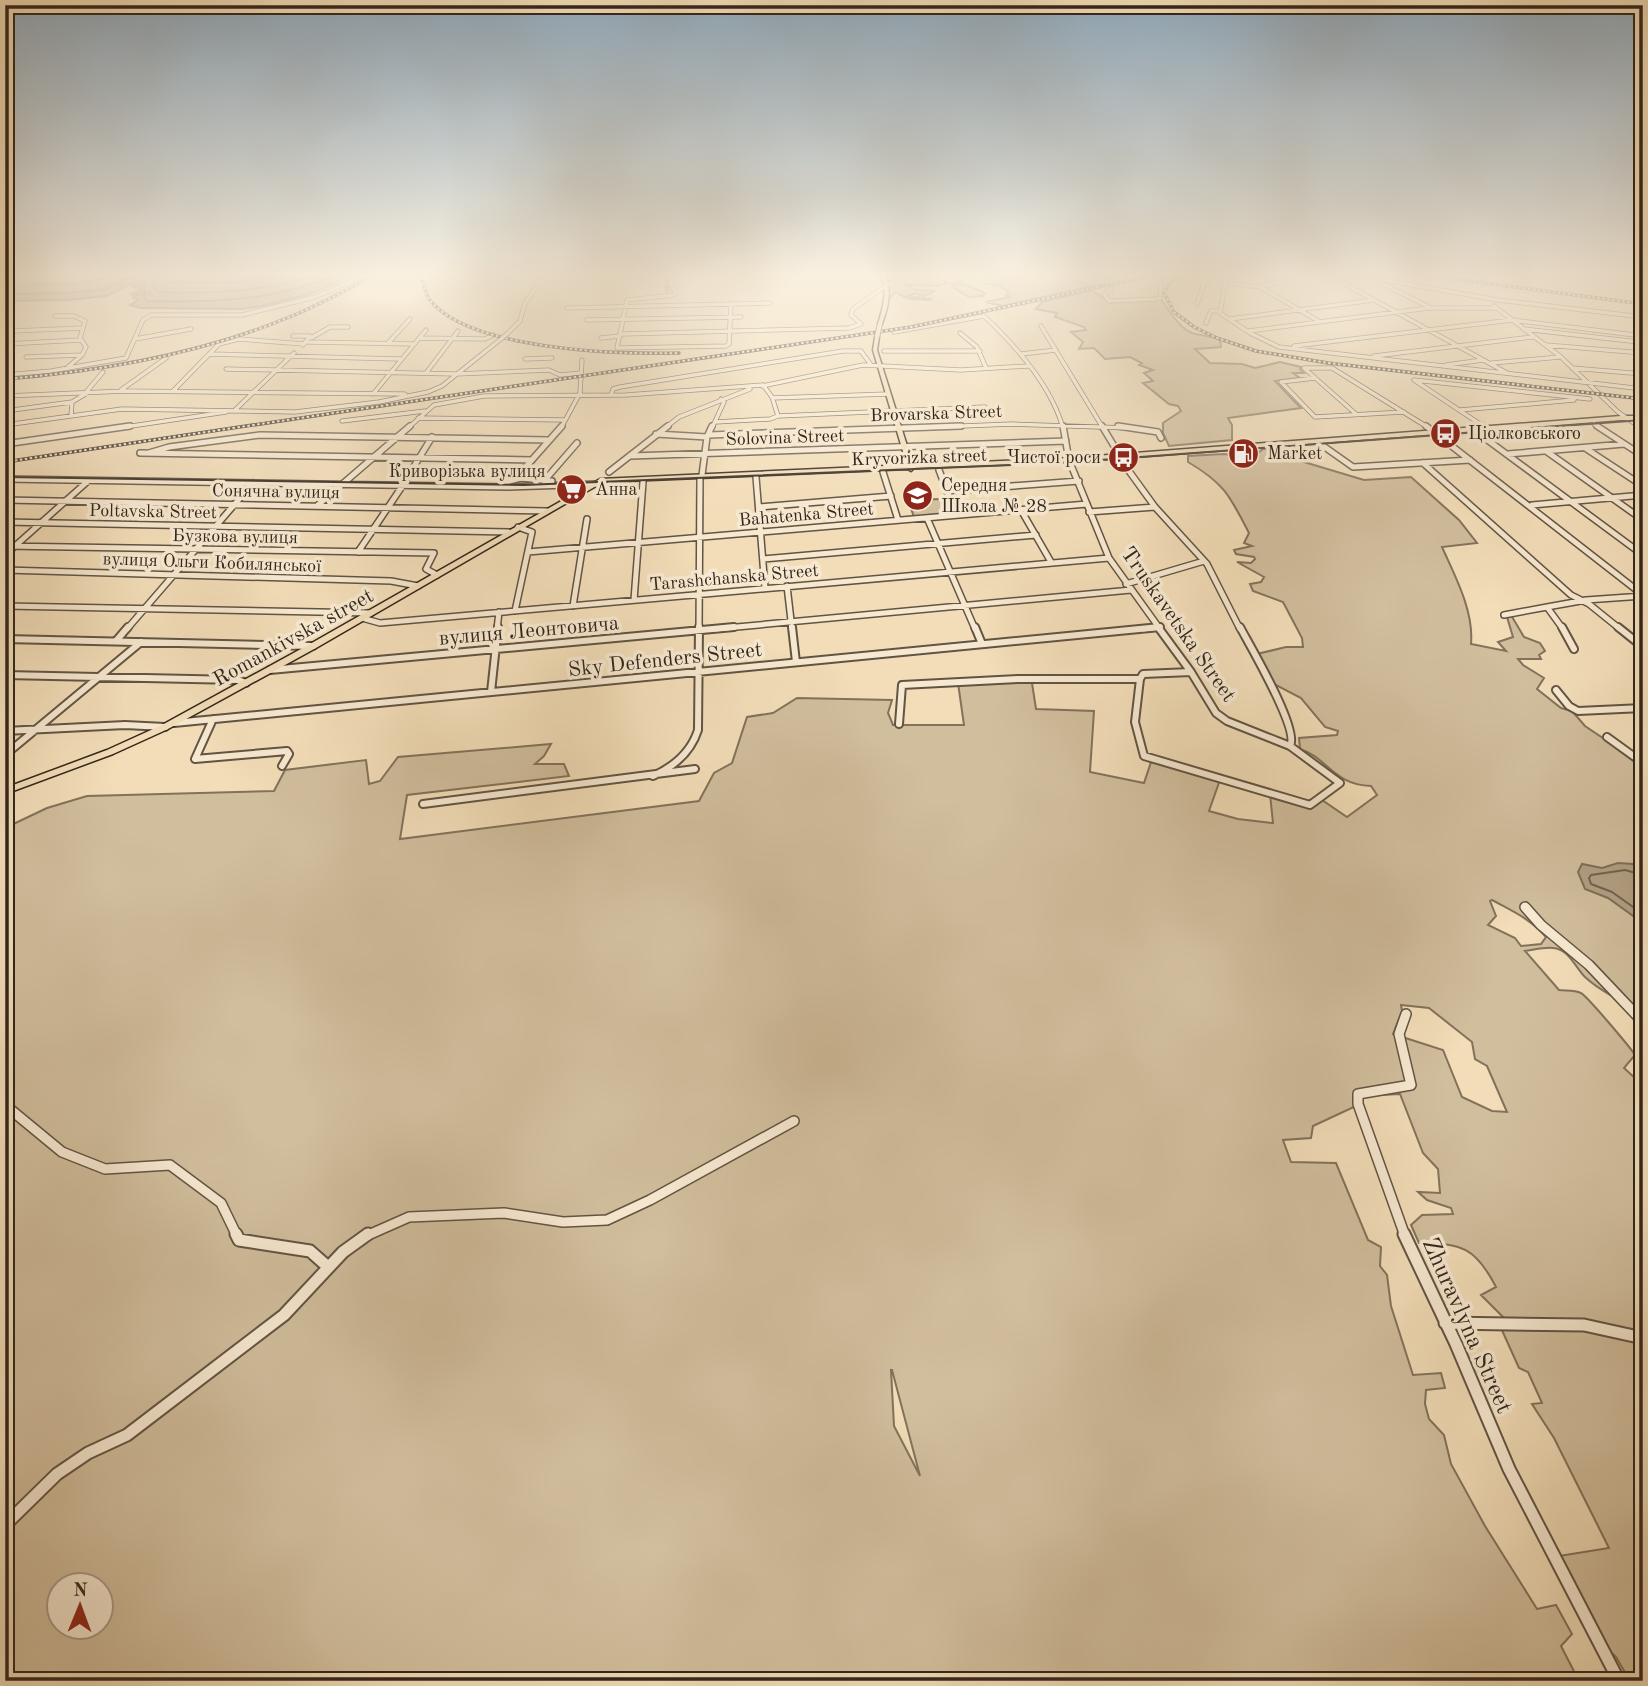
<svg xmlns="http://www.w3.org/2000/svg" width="1648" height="1686" font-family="'Old Standard TT',serif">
	<rect width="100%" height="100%" fill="#f2ddb8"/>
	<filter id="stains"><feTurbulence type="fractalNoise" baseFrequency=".00286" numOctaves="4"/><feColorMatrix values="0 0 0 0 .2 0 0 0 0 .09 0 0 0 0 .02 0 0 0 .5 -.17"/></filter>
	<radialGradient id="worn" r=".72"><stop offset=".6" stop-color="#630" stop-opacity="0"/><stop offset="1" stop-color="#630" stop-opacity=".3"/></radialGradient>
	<path fill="#d1be9d" stroke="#82725c" stroke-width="2" fill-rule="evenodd" d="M905,273L972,274L974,276L961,280L963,282L958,285H967L985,293L983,296L969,297L954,288L952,284L964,278L930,274L929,277H937L947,283L937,286L904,284L916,290L935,291L924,296L915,293L908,296L931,299L929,300L909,299L895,292L888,301L889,281Z
		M984,273H1065L1078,282L1096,285L1003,306L986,302L1011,297L1006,296L1009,292L998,285L985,284L987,278L981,275Z
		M1089,291L1094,292L1108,301L1160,298C1168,309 1179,328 1192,333C1201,336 1209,335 1220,340L1221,347L1195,349L1210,363L1242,364L1255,368L1280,362L1301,367L1300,369L1304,373H1293L1300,378L1275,381L1301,408L1228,418L1232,425V440L1169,446L1163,433V423L1181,411L1178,406L1169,404L1143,383L1153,381L1144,373L1153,370L1139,365L1142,363L1130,357L1105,359L1094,348L1079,349L1083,342L1071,332L1086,330L1084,327L1055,317L1057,313L1036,309L1042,302Z
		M1276,448L1294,459L1364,480L1411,477L1459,520L1477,543L1442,547C1455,576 1474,611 1471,644L1506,651L1498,642L1513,637L1507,617L1511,615L1524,637L1540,643L1545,651L1539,655L1541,659H1518L1523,665L1544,678L1537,689L1561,708L1572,711L1585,726L1643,765V1019C1624,999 1604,995 1585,977C1575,967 1569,949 1553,948C1545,947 1533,950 1525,951L1559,990C1566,991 1574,990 1581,993C1586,995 1630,1047 1635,1055L1624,1068L1636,1079L1643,1080V1681H1630L1616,1657L1607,1649L1559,1556L1609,1548L1554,1438L1532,1404L1542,1403L1528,1372L1519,1368L1501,1328L1506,1320L1481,1295L1496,1287C1476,1248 1462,1243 1419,1243L1411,1225L1422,1215L1453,1214L1451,1208L1427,1200L1418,1192L1440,1193L1438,1169L1423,1153L1400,1094L1361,1096L1356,1106L1313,1126L1311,1138L1283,1140L1291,1162L1336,1163L1368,1240L1381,1247L1380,1266L1387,1275L1391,1306L1413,1375L1441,1373L1445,1388L1426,1390L1425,1404L1429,1419L1444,1435L1451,1464L1485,1526L1537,1609L1556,1605L1572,1634L1561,1646L1579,1681H5V1529L59,1477L88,1457L129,1438L303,1294L126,1432L92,1449L5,1520V828L47,808L87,796L274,791L285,770L366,760L369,784L380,781L398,757L551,744L544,756L535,764H564L569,776L407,795L400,839L699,801L714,773L732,763L747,717L773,713L797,698L892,700L888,713L893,725H964L958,683H1032L1036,709L1094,711L1090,772L1144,783L1151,762L1221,777L1209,811L1238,819L1273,823L1270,794L1310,805L1319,798L1347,817L1377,795L1371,786C1333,785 1328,758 1300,749L1299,738L1337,735L1338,731L1325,727L1301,698L1272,683L1257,654L1286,647H1303L1302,638L1283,602L1253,591L1250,584L1261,582L1264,577L1237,562L1251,563L1255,559L1254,557L1236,554L1234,550L1252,546L1244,543L1249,533C1230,496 1224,483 1188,462V456L1224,454L1252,458L1263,449ZM1492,900C1514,912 1529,918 1546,937L1541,944L1521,946L1515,938L1488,925L1496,916L1490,901ZM1401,1005L1429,1008L1472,1042L1475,1059L1487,1066L1507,1112L1492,1111L1462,1097L1443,1050L1393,1034L1402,1011ZM891,1370H892L920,1476L894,1426ZM60,1584H102V1626H60Z
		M941,499L948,514L914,517L908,500Z"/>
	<path fill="#b19f83" stroke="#7e6f5a" stroke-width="2" d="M5,273H359L310,294L262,306L242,309L140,308L130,305L139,300L133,298L134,296L145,293L153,295L148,291L130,295L142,289L133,287L138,281L106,296L69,300L5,301Z
		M1618,863L1633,864L1643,870V923L1608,898L1585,889L1578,872L1582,864L1602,868Z"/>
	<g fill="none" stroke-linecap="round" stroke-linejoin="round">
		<path stroke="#726250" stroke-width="2" d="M144,273L151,279L157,292C214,294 267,292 321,273
			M160,273L166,282H242L290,273
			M5,285C44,283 82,289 119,273
			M5,294L68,293L105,289L131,277L144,284V297L147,301C218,303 276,300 343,273
			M1643,875L1625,870L1591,875L1589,878L1591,884L1612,892L1643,914"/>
		<path stroke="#ccb899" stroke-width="3.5" stroke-dasharray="3.5 2" stroke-linecap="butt" d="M280,320L285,319"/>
		<defs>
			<path id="minor-far4" d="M671,273L672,286L676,293L674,295L627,300L617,348L726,346L729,344L731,304
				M1082,273L1081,279L1092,283L1112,281L1116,273
				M1306,273L1260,287L1225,283L1220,313L1250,333L1279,347L1643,389
				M1325,273L1507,373
				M1345,273L1498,300L1643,317
				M1638,273L1643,274
				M1377,281L1429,307
				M1260,287L1320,322
				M1111,289L1104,294L1109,301L1157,299L1160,298L1161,281
				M1197,304L1205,280L1225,283L1228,273
				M1494,306L1561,357L1618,412L1641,428
				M567,308L770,303
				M55,316H74L85,321L80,338L86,347L82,355L68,367
				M1230,319L1374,300
				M586,320L741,317
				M1206,323L1211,311H1218
				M1041,326L1103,428
				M1523,329L1639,342L1637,335
				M13,331L83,328
				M1249,331L1429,308H1496
				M894,332L984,316C1016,346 1051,385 1063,428
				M508,333L520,321L525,303L540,282L598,273
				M960,333L977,347L986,368
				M622,334L849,328L861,324L851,315L853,309L888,284
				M293,336H310L303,345
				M311,338L330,327H348
				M419,338L485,339L493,335
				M601,338L620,336
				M135,339L191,329
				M307,342L414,344
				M389,342L410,319
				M5,344L81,340
				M1546,345L1643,353
				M1294,346L1512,320L1643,336
				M884,351H980
				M210,354L400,359
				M1021,354L1056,350
				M1374,356L1533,337
				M26,357L82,355
				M525,359L552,358
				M1492,363L1560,357
				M1446,365L1483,360
				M1572,368L1643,374
				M226,369L456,374L549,370L560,375L581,373
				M426,373L458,331
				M5,375L51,371L126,358L143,320L151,315H242L315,297L371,273
				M1315,378L1281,382L1315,417L1404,412
				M763,385L772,397L778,416
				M762,386L863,365L961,370L1028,366
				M121,390L166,358
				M173,391L219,344L239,339L304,344
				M373,394L426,330
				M611,395L613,389L620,387L843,351H861L871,365
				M5,396L126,391L405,394
				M772,398L888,394
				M235,410L294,353
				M1460,410L1574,400
				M5,411L72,402
				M1356,414L1304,368H1332L1429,428
				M71,416L72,402L89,392L87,391L103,372
				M418,418L565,420
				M342,421L425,411
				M716,422L770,419L778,416L985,407
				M1594,424L1600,428
				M5,425L122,409L295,412L379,402L428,392L442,386L501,339
				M118,428L226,412
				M408,428L434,405L484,396L626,395L763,385
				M561,428L580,393L582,360
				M665,428L679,417L750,389
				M712,428L724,402L721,399
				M913,428L1012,424L1129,428
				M1486,428L1414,380L1590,399"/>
			<path id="minor-far3" d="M1063,426L1069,460
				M1102,426L1120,456
				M1118,426L1158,432L1161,438
				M1426,426L1643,595
				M1483,426L1488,429
				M1597,426L1643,456
				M1638,426L1643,429
				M1478,433L1643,555
				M656,434L707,437
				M709,435L961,426
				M1319,443L1353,467L1470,460
				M5,444L130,426
				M1585,448L1643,486
				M1546,451L1643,520
				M140,453L532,460
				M149,453L169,447L260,435L549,440
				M1508,454L1624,444
				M631,456L1066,441
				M1121,460L1155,507L1207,564L1240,629
				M1423,463L1571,595L1589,604L1620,629
				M1071,465L1109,558L1160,629
				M939,470L956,515
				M609,472L668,426
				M883,472L898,520
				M702,475L707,437L712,426
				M756,477L765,588
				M521,478L523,470L562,426
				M5,479L508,487L598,484
				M405,481L432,437
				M544,481L577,443
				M502,483L521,478L552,481
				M947,491L1079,481
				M5,500L547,511
				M318,505L410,426
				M1532,505L1643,495
				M759,507L891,496
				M1021,510L1051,562
				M1089,512L1155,507
				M927,518L975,629
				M5,522L509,532
				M5,546L434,553L426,569L437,575
				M358,552L403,485
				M528,552L1087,504
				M5,555L88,481
				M763,559L1036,535
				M5,570L391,581L418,586
				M1126,584L1204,561
				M787,586L792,629
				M634,600L643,482
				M5,606L371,613
				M573,606L587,519
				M515,611L532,532L518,527
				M1504,615L1547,607
				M362,618L380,623L1109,558
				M127,629L253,483
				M497,629L499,612
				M699,629L700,479
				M715,629L1131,590
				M1143,629L1160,627
				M1563,629L1547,607L1586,600L1643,596"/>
			<path id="minor-far2" d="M792,627L796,662
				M975,627L982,644
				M1158,627L1191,672
				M1240,627C1250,646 1300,730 1290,746
				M1562,627L1574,649
				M1618,627L1643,647
				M5,639L313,646
				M116,641L128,627
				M270,670L734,627
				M1191,672L1216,713L1227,721L1290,746L1340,783L1310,805L1144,756L1135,722L1140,679L1143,674Z
				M5,675L238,680L246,683
				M1556,690L1569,706L1578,711L1643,708
				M491,692L498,627
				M213,719L195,759L287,751L289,754L282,766
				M174,723L1160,627
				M899,724L902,685L1018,679H1140
				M5,731L125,725L165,727
				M1607,737L1643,763
				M5,755L141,642
				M653,776C673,767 691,752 698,730L699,627
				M423,804L695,769"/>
			<path id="minor-far1" d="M1525,907L1541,925L1589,965L1643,1022
				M5,1105L62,1152L105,1169L170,1165L221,1203L237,1236
				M366,1236L409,1217L504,1213L563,1222L607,1220L650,1200L794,1121
				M1405,1236L1358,1104V1094L1411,1085L1399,1034L1406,1014"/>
			<path id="minor" d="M236,1234L239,1240L310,1251L327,1266
				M1404,1234L1456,1344L1509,1469L1619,1681
				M1445,1323L1584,1325L1643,1338
				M5,1525L57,1474L88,1453L127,1435L284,1315L343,1252L368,1234"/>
			<path id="major" d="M879,273H883C893,290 888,307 882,324L880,325L878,324C883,307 889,290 879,273Z
				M877,336L879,337L877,350L913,465L1069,458L1621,416H1643V420H1621L1069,462L914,468L911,471L908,469L603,482L316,648L168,729L113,754L5,794V788L107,750L162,725L310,644L600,479L907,465L873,350L875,337Z"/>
		</defs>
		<use href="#minor-far4" stroke="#625443" stroke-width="5"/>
		<use href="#minor-far3" stroke="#625443" stroke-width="8"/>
		<use href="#minor-far2" stroke="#625443" stroke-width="10"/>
		<use href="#minor-far1" stroke="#625443" stroke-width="12"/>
		<use href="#minor" stroke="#625443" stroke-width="15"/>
		<use href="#major" stroke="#32261c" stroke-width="3"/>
		<use href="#minor-far4" stroke="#f7e9d1" stroke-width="3.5"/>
		<use href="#minor-far3" stroke="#f7e9d1" stroke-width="5"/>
		<use href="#minor-far2" stroke="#f7e9d1" stroke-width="6"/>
		<use href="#minor-far1" stroke="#f7e9d1" stroke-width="9"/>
		<use href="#minor" stroke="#f7e9d1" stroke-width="11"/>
		<use href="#major" fill="#f2ddb8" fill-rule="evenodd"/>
		<path stroke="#32261c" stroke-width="2" d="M5,477L524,485L1059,463L1643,420"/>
		<defs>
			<path id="rail" d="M420,273C423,281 425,292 429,299C467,350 620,355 679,353
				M667,273V290
				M1184,273L1171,282L1164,293L1174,312L1194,327L1217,338L1256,351L1328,363L1643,399
				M1409,273L1643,304
				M1509,273L1541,277
				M5,379C103,371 201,354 292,316C321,304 350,288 378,273
				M5,462L911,327L1164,273"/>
		</defs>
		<use href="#rail" stroke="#32261c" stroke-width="3.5"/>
		<use href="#rail" stroke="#f7e9d1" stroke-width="2" stroke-dasharray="2.5" stroke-linecap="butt"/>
		<defs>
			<path id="minor-bridge" d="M501,339L508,333"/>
			<path id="major-bridge" d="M877,337L880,324"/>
		</defs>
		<use href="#minor-bridge" stroke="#625443" stroke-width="5" stroke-linecap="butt"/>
		<use href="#major-bridge" stroke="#32261c" stroke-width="6" stroke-linecap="butt"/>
		<use href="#minor-bridge" stroke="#f7e9d1" stroke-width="3.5"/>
		<use href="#major-bridge" stroke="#f2ddb8" stroke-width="4.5"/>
	</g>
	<linearGradient id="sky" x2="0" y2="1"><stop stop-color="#92acc0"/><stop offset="0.54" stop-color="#f9f0df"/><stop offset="1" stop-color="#f9f0df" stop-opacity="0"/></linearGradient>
	<rect width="1648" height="509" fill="url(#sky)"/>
	<defs>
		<symbol id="bus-disc" viewBox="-11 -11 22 22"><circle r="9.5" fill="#8f2418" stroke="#f7e9d1"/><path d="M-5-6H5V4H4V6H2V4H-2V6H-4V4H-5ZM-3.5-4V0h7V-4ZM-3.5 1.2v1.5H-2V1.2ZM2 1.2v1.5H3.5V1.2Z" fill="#fff"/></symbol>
		<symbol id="fuel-disc" viewBox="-11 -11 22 22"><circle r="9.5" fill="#8f2418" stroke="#f7e9d1"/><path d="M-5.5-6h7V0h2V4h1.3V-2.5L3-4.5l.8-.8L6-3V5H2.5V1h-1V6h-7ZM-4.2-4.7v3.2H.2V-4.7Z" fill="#fff"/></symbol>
		<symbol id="supermarket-disc" viewBox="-11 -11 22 22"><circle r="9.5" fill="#8f2418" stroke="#f7e9d1"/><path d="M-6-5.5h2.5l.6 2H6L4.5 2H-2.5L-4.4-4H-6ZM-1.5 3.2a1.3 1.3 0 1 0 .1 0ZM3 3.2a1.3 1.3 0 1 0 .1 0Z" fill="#fff"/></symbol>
		<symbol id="school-disc" viewBox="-11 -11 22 22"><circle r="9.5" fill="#8f2418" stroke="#f7e9d1"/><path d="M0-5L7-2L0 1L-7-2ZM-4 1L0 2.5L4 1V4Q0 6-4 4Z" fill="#fff"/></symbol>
	</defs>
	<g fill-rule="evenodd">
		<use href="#bus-disc" x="1428" y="416" width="35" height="35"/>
		<use href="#fuel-disc" x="1226" y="436" width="35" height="35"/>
		<use href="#bus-disc" x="1106" y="440" width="35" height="35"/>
		<use href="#supermarket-disc" x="554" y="472" width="35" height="35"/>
		<use href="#school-disc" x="900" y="478" width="35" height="35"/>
	</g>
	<g text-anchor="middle" stroke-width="7" stroke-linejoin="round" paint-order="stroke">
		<g font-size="18" fill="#32261c" stroke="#f7e9d1">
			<text transform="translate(936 413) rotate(-2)" y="6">Brovarska Street</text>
			<text transform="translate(785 437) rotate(-2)" y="6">Solovina Street</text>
			<text transform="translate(919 457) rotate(-2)" y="6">Kryvorizka street</text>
			<text x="467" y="477">Криворізька вулиця</text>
			<text transform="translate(276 491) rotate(1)" y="6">Сонячна вулиця</text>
			<text transform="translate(153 511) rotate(1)" y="6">Poltavska Street</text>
			<text transform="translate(806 514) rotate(-5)" y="6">Bahatenka Street</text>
			<text transform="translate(235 536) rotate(1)" y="6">Бузкова вулиця</text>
			<text transform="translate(212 562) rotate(2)" y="6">вулиця Ольги Кобилянської</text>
			<text transform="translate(734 577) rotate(-5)" y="6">Tarashchanska Street</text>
		</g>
		<g font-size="18" fill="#32261c" stroke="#f7e9d1" text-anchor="start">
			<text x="1468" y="439">Ціолковського</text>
			<text x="1267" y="459">Market</text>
			<text x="1101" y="463" text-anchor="end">Чистої роси</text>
			<text x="941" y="491">Середня<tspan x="941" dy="21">Школа № 28</tspan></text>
			<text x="595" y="495">Анна</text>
		</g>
		<g font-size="21" fill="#32261c" stroke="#f7e9d1">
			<text transform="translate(1179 624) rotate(55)" y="7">Truskavetska Street</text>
			<text transform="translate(529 630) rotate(-5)" y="7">вулиця Леонтовича</text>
			<text transform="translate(293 637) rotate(-29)" y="7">Romankivska street</text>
			<text transform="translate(665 659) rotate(-6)" y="7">Sky Defenders Street</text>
		</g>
		<g font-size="24" fill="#32261c" stroke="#f7e9d1">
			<text transform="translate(1468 1325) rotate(66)" y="8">Zhuravlyna Street</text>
		</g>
	</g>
	<rect width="1648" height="1686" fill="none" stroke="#f2ddb8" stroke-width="28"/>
	<rect x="7" y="7" width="1634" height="1672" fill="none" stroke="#32261c" stroke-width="3.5"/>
	<rect x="14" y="14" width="1620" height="1658" fill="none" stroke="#32261c" stroke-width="2"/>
	<g transform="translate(80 1606) rotate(1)"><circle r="33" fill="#f7e9d1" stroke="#a89b89" stroke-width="2"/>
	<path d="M0-5L12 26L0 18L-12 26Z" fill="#8f2418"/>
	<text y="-10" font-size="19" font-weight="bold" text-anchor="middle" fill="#32261c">N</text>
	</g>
	<rect width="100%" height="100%" filter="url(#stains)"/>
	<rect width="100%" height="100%" fill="url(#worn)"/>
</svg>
